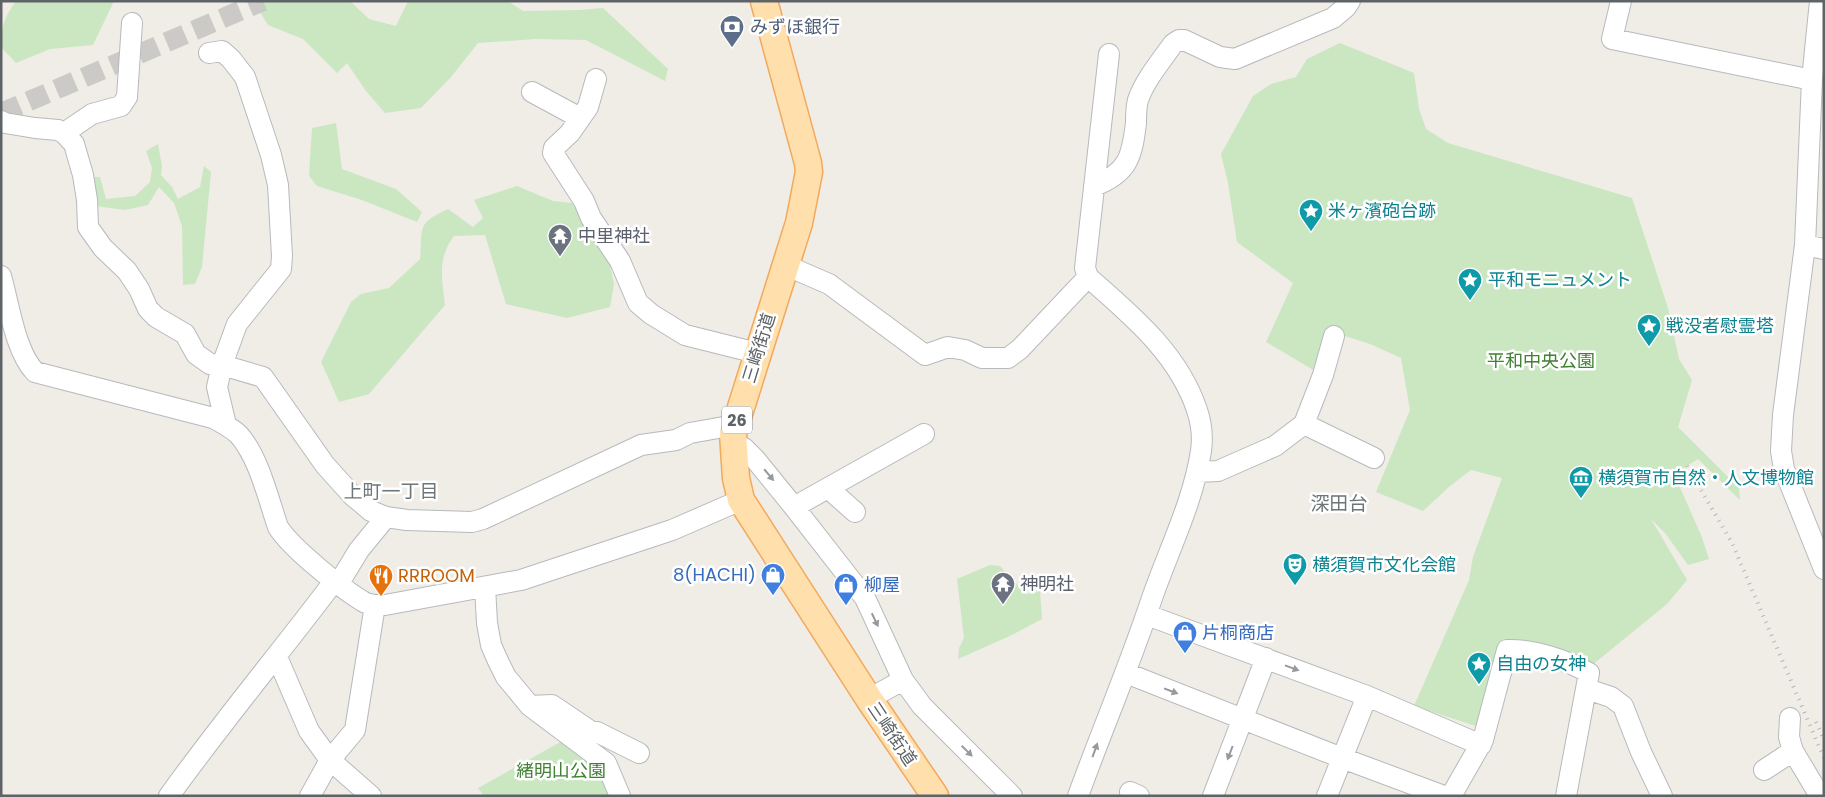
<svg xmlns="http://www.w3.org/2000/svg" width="1825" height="797" font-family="Poppins,'Noto Sans JP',sans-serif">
	<rect width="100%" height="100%" fill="#f0ece6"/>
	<path fill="#cae7c2" d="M16,1H114L93,45L50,49L16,63L1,47C1,28 4,17 16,1Z
		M253,1H350L369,19L396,26L408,1H508L523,11L580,10L603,8L668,69L665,81L586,40L536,39L478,43L451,77L421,108L385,113L366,91L347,63L337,73L303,39L268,25Z
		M1340,43L1414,73L1419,109L1426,129L1448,143L1632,198L1668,308L1679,359L1692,380L1678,427L1739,488L1740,500L1698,459L1674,474L1701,535L1709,559L1688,565L1665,533L1651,519L1687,580L1667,604L1586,670L1507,650L1488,730L1414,706L1469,580L1473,557L1502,478L1471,470L1450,486L1423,511L1376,492L1410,410L1401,358L1370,344L1333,332L1320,374L1266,342L1293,283L1237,242L1228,183L1221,154L1253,96L1271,84L1296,77L1307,59Z
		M336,123L342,169L396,189L422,212L417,222L362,200L317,186L309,176L312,128Z
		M158,144L162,166L161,175L172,187L178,199L200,187L204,166L211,172L202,267L195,284L183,285L182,226L174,203L159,187L148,205L125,210L96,206L90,177H100L106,199L135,196L150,182L152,168L146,151Z
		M517,186L553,201L572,203L608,256L614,284L610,307L567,318L506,304L485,235L454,236C437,258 442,279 445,305L369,394L339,402L321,362L351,302L361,294L389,288L420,259C423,226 416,224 448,209L473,227L483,218L474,200Z
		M990,565L1000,566L1026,594L1040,591L1042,619L1012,635L958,659L959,648L964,638L957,579Z
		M564,740L593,760L612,796H484L478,788Z"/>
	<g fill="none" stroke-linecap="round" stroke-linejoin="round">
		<path stroke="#cbcac6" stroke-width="20" stroke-dasharray="20 10" stroke-linecap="butt" d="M1,113L263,1"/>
		<defs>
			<path id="minor" d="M1621,1L1612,39L1812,80
				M1820,1L1812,80L1805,245L1783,415L1781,451L1784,469L1824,569
				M209,53L222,51L231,59L245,77L271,155L278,185L282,256L281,269L237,324L222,365L217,387L226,425
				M596,79L588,107L570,133L554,148L553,153L584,201L591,218L620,261L638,303L651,314L685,335L757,353
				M532,92L580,118
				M1,121L5,123L35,128L58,130L64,133L74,144L83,175L87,200L88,227L103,248L127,271L139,289L148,309L156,317L185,334L196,354L210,364L222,365L263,377L325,465L352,495L371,511L386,517L407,520L472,522L483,519L641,445L676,440L690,433L735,425
				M64,133L92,114L121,106L127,97L132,23
				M1094,186C1128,173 1132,157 1136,123C1136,116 1136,107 1138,100C1145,80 1161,61 1173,44L1179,40H1184L1220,57L1235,59L1333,18L1346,7L1350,1
				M1805,245L1824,249
				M785,265L829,284L925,355L948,347L965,350L982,358H1008L1020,349L1088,277
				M1,276C9,304 15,351 35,372L213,418C222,423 232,428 239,435C259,458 268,498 278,527C290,547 342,589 364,602C367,604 371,604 375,605L355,730L330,760L310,796
				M1304,424L1374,458
				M733,443L744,448L755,459L794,507L865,598L903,680L922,706L1012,796
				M1197,472L1218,471L1275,446L1304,424L1323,375L1334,336
				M828,488L855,512
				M794,507L924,434
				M339,583L359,550L386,517
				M485,587L487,623L491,645L498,661L506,677L530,706L606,763L620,796
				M375,605H385L521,580L672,530L741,500
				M1147,615L1367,696L1481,745
				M277,657L309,731L330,760L371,796
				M1126,673L1342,758L1444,796
				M1587,689L1611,697L1623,706L1641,752L1662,796
				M869,699L903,680
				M530,706L552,705L592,732H597L639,753
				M1790,718L1789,737L1793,751L1820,796
				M1764,770L1793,751
				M1130,792L1139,796
				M169,796C222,722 280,653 335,580
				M1078,796C1102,730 1129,667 1151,601C1168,551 1193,503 1201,451C1203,437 1201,422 1197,410C1178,353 1131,315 1088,277L1085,268L1109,54
				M1213,796L1266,658
				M1327,796L1367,696
				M1451,796L1483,740L1507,650C1533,649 1567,660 1589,673L1566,796"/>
			<path id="major" d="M764,1L808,163L809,172L799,223L733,433L736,478L741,500L869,699L935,796"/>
		</defs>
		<use href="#minor" stroke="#b6babd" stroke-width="22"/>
		<use href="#major" stroke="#f3a85c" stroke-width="29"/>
		<use href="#minor" stroke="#fff" stroke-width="20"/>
		<use href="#major" stroke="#ffe0ac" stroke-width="26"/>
		<path stroke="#b4b5b6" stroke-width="4" stroke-dasharray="1 6" stroke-linecap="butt" d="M1687,466L1732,543L1824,758
			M1816,722L1824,740"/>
	</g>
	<defs><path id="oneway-solid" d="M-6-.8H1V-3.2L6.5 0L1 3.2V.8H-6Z" transform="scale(1.25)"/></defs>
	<g fill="#969a9c">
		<use href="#oneway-solid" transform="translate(769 475) rotate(50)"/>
		<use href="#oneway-solid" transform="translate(875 620) rotate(65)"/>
		<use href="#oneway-solid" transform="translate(1292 668) rotate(20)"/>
		<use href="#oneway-solid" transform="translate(1171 691) rotate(21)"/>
		<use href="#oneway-solid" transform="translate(1095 750) rotate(-70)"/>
		<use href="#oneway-solid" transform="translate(967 751) rotate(44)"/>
		<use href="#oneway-solid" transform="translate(1230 753) rotate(111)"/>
	</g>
	<defs>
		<symbol id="bank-pin" viewBox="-11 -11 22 30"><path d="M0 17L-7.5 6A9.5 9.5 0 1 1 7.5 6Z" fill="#5c6f8a" stroke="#fff"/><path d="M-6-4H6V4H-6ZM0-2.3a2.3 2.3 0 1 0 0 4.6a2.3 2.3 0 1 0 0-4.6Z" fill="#fff"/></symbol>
		<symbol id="sight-pin" viewBox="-11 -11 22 30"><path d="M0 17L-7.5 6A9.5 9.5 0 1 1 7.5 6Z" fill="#0f9aa8" stroke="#fff"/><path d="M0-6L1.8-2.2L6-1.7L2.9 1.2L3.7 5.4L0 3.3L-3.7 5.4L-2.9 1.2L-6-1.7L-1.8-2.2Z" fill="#fff"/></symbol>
		<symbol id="temple-pin" viewBox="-11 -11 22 30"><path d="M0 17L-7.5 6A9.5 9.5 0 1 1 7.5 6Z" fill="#6b7280" stroke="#fff"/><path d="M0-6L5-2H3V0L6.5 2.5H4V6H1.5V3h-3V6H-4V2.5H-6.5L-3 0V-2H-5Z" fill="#fff"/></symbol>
		<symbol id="museum-pin" viewBox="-11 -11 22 30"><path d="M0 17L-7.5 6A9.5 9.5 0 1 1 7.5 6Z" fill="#0f9aa8" stroke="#fff"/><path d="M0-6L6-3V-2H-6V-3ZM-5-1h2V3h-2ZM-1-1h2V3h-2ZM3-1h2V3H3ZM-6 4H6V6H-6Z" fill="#fff"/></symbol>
		<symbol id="theatre-pin" viewBox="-11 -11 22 30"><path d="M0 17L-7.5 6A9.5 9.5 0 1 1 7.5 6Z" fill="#0f9aa8" stroke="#fff"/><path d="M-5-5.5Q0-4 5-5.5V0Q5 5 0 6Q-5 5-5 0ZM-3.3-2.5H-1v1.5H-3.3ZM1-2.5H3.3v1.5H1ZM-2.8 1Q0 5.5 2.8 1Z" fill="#fff"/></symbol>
		<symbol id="shop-pin" viewBox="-11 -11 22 30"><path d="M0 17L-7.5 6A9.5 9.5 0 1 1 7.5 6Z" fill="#3f7fe0" stroke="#fff"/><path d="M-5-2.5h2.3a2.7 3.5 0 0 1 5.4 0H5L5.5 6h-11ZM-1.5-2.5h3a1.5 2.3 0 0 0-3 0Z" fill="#fff"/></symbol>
		<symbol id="restaurant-pin" viewBox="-11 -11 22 30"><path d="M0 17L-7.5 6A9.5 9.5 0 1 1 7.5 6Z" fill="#e8710a" stroke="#fff"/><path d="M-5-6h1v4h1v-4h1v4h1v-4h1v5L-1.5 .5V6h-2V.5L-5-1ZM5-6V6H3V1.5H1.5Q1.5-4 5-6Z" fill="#fff"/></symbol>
	</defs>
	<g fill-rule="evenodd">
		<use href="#bank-pin" x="718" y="13" width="28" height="38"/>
		<use href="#sight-pin" x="1297" y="197" width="28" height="38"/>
		<use href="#temple-pin" x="546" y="222" width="28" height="38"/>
		<use href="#sight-pin" x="1456" y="266" width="28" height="38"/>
		<use href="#sight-pin" x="1635" y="312" width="28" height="38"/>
		<use href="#museum-pin" x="1567" y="464" width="28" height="38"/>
		<use href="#theatre-pin" x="1281" y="551" width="28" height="38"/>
		<use href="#shop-pin" x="759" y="561" width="28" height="38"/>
		<use href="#restaurant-pin" x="367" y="562" width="28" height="38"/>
		<use href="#temple-pin" x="989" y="570" width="28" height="38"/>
		<use href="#shop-pin" x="832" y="571" width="28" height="38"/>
		<use href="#shop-pin" x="1171" y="619" width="28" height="38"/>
		<use href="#sight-pin" x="1465" y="650" width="28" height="38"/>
	</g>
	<g text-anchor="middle" stroke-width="5" stroke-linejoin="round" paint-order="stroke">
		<rect fill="#fff" stroke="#8e9294" stroke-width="1" x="722" y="406.5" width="30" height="27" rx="4"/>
		<g font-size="16" font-weight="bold" fill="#5d6366">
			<text x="737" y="426">26</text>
		</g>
		<g font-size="18" fill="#4e5e75" stroke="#fff" text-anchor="start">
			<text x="750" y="33">みずほ銀行</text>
		</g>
		<g font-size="18" fill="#0d838f" stroke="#fff" text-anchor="start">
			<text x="1328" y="217">米ヶ濱砲台跡</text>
			<text x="1488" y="286">平和モニュメント</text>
			<text x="1666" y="332">戦没者慰霊塔</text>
			<text x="1598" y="484">横須賀市自然・人文博物館</text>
			<text x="1312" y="571">横須賀市文化会館</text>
			<text x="1496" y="670">自由の女神</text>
		</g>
		<g font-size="18" fill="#5b616d" stroke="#fff" text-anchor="start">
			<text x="578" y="242">中里神社</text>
			<text x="1020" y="590">神明社</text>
		</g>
		<g font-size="18" fill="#5d6366" stroke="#fff">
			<text transform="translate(759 348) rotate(-73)" y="6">三崎街道</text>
			<text transform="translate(892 734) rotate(56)" y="6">三崎街道</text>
		</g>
		<g font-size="18" fill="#408132" stroke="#fff">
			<text x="1541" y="367">平和中央公園</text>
			<text x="561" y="777">緒明山公園</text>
		</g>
		<g font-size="18" fill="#366cbe" stroke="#fff" text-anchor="start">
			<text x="756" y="581" text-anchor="end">8(HACHI)</text>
			<text x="864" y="591">柳屋</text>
			<text x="1202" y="639">片桐商店</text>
		</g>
		<g font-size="18" fill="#c56008" stroke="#fff" text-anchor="start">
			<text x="398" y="582">RRROOM</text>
		</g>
		<g font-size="19" fill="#6e7678" stroke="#fff">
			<text x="391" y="498">上町一丁目</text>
			<text x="1339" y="510">深田台</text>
		</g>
	</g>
	<rect width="1825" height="797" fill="none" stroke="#5d6366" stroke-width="5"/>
</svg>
